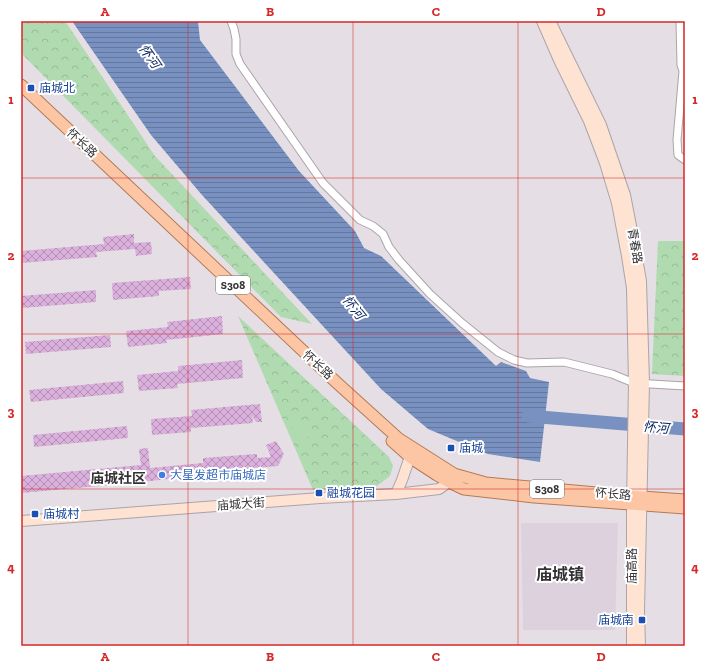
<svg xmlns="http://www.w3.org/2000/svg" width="706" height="667" font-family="'Zilla Slab','Noto Sans SC',serif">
	<defs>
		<pattern id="park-crowns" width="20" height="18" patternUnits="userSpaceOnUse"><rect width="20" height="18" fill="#b0daaf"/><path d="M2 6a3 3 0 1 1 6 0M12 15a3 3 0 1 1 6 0" fill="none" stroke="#98bc97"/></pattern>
		<pattern id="water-rules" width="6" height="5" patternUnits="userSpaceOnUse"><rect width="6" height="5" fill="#7991c1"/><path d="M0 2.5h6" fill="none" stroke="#64779e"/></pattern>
		<pattern id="building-cross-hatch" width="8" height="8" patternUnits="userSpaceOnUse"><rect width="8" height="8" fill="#dbb0dc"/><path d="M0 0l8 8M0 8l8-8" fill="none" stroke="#b290b3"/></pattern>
	</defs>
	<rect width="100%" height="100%" fill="#e5dfe5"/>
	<path fill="#dcd1dc" d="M521,523H618L615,630H523Z"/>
	<path fill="url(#park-crowns)" d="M21,21H65L155,156L312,324L281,317L21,53Z
		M658,241H685V376L652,374Z
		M238,316L389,457L393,466L390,476L377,486L313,490Z"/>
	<path fill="#b0daaf" d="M297,412L309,436L299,442L287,417Z"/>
	<path fill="url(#water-rules)" d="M72,21H198L200,40L299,171L355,231L364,248L381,256L496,366L501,362L526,371L530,378L549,382L545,418L540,462L488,454L428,429L381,389L202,195L151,135Z"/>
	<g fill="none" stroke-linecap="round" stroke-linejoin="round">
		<path stroke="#7991c1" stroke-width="13" d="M528,416L685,429"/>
	</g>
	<path fill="url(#building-cross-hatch)" d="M134,234V243L151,242L152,254L136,256L135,249L96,252L97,257L21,263V251L104,244L103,237Z
		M190,277L191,289L159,291V296L113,300L112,283Z
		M96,290V302L22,308L21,296Z
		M222,316L223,334L166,340L167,343L128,347L126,331L168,327L167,322Z
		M110,335L111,347L26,354L25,342Z
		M242,360L243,378L177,384L178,388L139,391L137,375L178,371V366Z
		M123,381L124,393L31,402L29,390Z
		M260,404L262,422H256L252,416L253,423L191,428V432L152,435L151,419L192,416L191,410Z
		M127,426L128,438L34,447L33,435Z
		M276,441L284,454L278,466L257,468V471L203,475L133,483L21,493V476L141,465L139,449L148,448L150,468L203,463V458L257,454V458L271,457L266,445Z"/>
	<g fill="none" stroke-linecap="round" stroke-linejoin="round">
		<defs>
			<path id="street" d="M231,21L234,29L236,39V54L240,64L323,183L360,220L373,226L383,234L389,247L399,260L430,294L462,323L498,352L514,360L527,363L564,362L612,374L634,383L685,386
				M680,21L681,65L683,71L677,140L678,155L685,160"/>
			<path id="secondary" d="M542,21L559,60L589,121L605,163L617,203L627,256L632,288L634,383L632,504V646
				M550,21L601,125L625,195L633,236L641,281L644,383L639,611L640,646
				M396,494L402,480L412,451
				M21,521L320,498L396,494L439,489L449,482L453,476"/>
			<path id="primary" d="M21,85L336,382L399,439L454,474L486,483L641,497L685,500
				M392,441L411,458L437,475L449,482L464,489L534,497L685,508"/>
		</defs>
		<use href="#street" stroke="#aaa5aa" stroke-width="9"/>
		<use href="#secondary" stroke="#aaa5aa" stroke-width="12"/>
		<use href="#primary" stroke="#b57a56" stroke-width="13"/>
		<use href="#street" stroke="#fff" stroke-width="7"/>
		<use href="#secondary" stroke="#fee2d2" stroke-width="10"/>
		<use href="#primary" stroke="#fcc6a4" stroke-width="11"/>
	</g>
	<path fill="none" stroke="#d62828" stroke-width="1" stroke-opacity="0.55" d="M188,21V646M353,21V646M518,21V646M21,178H685M21,334H685M21,489H685"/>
	<g fill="#1a4fb4" stroke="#fff" stroke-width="1.5">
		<rect x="27" y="84" width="8" height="8" rx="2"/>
		<rect x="447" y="444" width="8" height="8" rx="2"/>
		<rect x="315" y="489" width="8" height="8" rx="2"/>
		<rect x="31" y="510" width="8" height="8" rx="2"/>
		<rect x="638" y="616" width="8" height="8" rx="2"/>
	</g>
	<circle fill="#3f7fe0" stroke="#fff" stroke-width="1.5" cx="162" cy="475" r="4"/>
	<g text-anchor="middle" stroke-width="4" stroke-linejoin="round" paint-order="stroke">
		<g fill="#fff" stroke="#717071" stroke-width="1">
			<rect x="216" y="276" width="34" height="18" rx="3"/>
			<rect x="530" y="480" width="34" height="18" rx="3"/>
		</g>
		<g font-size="11" font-weight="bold" fill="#343234">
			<text x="233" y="289">S308</text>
			<text x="547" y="493">S308</text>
		</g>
		<g font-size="12" fill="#164399" stroke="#fff" text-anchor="start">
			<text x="39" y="92">庙城北</text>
			<text x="459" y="452">庙城</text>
			<text x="327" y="497">融城花园</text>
			<text x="43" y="518">庙城村</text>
			<text x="634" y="624" text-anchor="end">庙城南</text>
		</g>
		<g font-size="12" fill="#343234" stroke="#fff">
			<text transform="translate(82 143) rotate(43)" y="4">怀长路</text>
			<text transform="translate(635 246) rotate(80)" y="4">青春路</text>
			<text transform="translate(318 365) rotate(43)" y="4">怀长路</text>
			<text transform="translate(613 494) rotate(5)" y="4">怀长路</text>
			<text transform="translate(241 504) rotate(-4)" y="4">庙城大街</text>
			<text transform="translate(632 566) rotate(-90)" y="4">庙高路</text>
		</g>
		<g font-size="12" fill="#366cbe" stroke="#fff" text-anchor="start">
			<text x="170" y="479">大星发超市庙城店</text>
		</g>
		<g font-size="13" font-style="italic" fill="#0e2760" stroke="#fff">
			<text transform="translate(150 56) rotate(55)" y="5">怀河</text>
			<text transform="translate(354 307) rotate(51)" y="5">怀河</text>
			<text transform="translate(656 427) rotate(5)" y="5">怀河</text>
		</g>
		<g font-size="14" font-weight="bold" fill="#343234" stroke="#fff">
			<text x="118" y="483">庙城社区</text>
		</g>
		<g font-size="16" font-weight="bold" fill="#343234" stroke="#fff">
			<text x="560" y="580">庙城镇</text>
		</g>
	</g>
	<rect width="706" height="667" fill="none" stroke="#ffffff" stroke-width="44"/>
	<rect x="22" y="22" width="662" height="623" fill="none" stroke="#d62828" stroke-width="1.5"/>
	<g font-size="13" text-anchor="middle" font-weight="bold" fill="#d62828">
		<text x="105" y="16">A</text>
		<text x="270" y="16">B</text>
		<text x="436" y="16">C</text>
		<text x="601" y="16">D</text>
		<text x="11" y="104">1</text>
		<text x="695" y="104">1</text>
		<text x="11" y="260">2</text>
		<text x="695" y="260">2</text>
		<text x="11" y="416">3</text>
		<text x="695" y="416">3</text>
		<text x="11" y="572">4</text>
		<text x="695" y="572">4</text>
		<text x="105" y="661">A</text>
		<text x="270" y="661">B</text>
		<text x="436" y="661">C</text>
		<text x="601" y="661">D</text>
	</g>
</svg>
